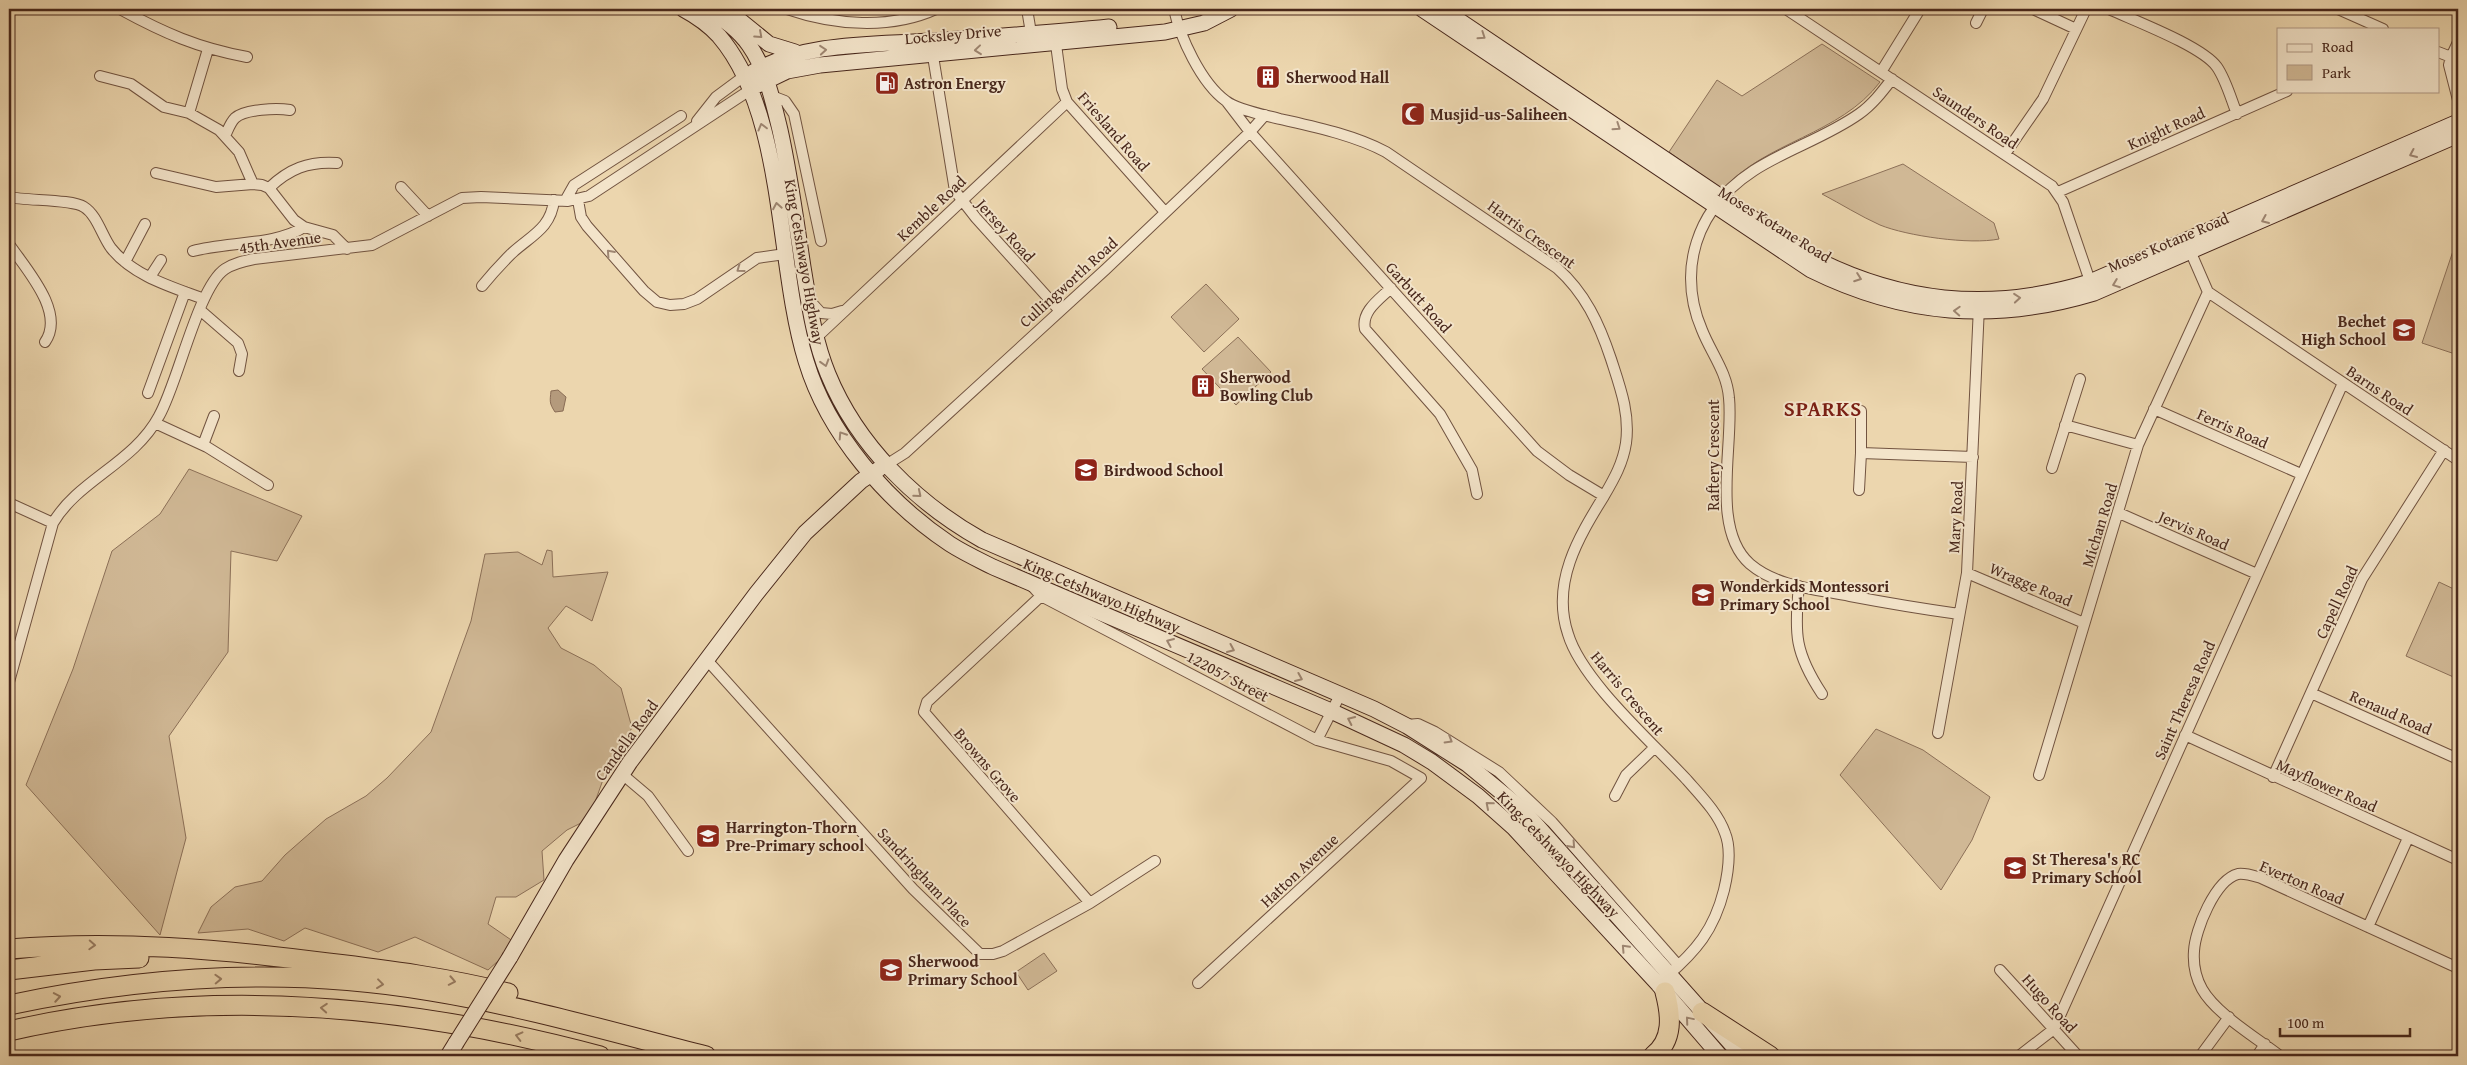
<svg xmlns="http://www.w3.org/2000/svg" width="2467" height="1065" font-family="'Gentium Book Plus',serif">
	<rect width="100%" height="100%" fill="#ecd6ae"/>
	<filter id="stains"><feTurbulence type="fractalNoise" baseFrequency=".004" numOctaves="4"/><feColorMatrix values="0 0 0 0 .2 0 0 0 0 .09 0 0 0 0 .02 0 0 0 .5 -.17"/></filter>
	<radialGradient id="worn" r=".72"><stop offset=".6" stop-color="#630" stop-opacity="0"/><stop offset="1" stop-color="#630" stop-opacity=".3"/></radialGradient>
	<path fill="#d0b895" stroke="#8c7058" d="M1822,44L1880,82C1840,135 1766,141 1722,190L1669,152L1717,80L1742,96Z
		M1903,164L1994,223L1999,239C1970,245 1907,236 1880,225C1860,216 1841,204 1822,194Z
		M2453,251L2458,253V355L2422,343Z
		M1206,284L1239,319L1204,352L1171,317Z
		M1238,337L1271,372L1236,405L1202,369Z
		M189,469L302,516L277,561L231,551L228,652L169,736L186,838L160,935L26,785L73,669L112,551L160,514Z
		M547,550L552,551L553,577L608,572L592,621L566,606L548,628L561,648L594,665L621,688L632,728L610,760L589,819L567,830L542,851L544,880L516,897H496L488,924L517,944L488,970L415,937L378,952L305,928L284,941L248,929L198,933L211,907L235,887L262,881L285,855L326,819L366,796L387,778L431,732L471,621L485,554L518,552L542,565Z
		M2439,582L2458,591V679L2406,656Z
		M1876,729L1923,750L1990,797L1972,840L1941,890L1840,775Z
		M1044,953L1057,971L1028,990L1016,972Z"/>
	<path fill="#b49a7c" stroke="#896c55" d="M558,390L566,397L563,411L555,412C549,403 550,401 551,391Z"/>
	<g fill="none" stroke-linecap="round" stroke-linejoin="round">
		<defs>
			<path id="street" d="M120,9C164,33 198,48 247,57
				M787,9C834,25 890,30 936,9
				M1027,9L1032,39
				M1174,9C1180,37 1201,83 1226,101C1237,110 1265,115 1280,119C1315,127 1354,135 1386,152L1557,268C1585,293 1599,323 1611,359C1620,387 1630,413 1626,443C1623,463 1614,479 1604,496C1578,538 1551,583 1568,634C1582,681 1653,743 1687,780C1701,796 1718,813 1725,833C1732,850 1728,873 1724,890C1714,930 1696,951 1666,977
				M1786,9L2052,186L2063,202L2092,287
				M2033,9L2076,29
				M2109,9C2135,21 2202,46 2217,67C2226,80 2231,99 2237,114
				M2338,9L2383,29
				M1976,23L1983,9
				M1055,37L1062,89L1067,102L1165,212
				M2458,42L2451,57L2458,60
				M932,50L955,191L976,218L1059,310
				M2438,52L2451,57L2449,65L2458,100
				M1881,72L1920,9
				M100,76L131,84L164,107L189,113L219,130L239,152L253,184
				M1892,79C1882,92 1872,105 1859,114C1811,148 1748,158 1713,209C1699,229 1691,254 1691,278C1691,296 1695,314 1702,330C1711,353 1727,372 1729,398C1734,445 1710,529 1750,564C1777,587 1816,589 1850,596C1887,603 1923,609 1959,614
				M772,96L785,101L794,114L821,241
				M1227,102L1250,132L1537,451L1569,475L1604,496
				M189,113L208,49
				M697,121L716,97L743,77
				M225,136C228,130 230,123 235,118C245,109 277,108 290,110
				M2005,154L2043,99L2086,9
				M156,173L216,187L253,184L262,185L269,188L294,220L304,227L333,235L347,249
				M401,187L428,216
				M269,188C289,169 308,161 337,163
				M2058,192L2287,91
				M9,197C27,201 72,199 84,207C97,215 102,236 111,248C133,276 172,287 204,299
				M578,200L581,217L587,226L644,291L657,302L670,305L684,304L697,299L757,258L785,254
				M565,201L574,185L681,116
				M9,244C25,268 66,312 45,342
				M2188,246L2208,292L2458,460
				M193,251C226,242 277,245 304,227
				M125,262L145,224
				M150,277L161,260
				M482,286C491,275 501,264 511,254C530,236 551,229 554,200
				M1391,288C1380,299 1361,311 1365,329L1440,414L1472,470L1477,494
				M810,301L821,313L832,314L842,311
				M200,310L238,343L242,354L239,371
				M817,337L1067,102
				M148,393L185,292
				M2154,409L2301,474
				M1861,411V453L1973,457
				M155,423L207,447L268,485
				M2065,425L2138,445
				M203,445L214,416
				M886,465L905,453L1106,269L1250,132L1265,115
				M2052,468L2080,379
				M1859,490L1861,453
				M9,503L53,523
				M2119,513L2257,574
				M1967,573L2084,623
				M1031,585L1041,596L1317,740L1391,761L1421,778L1198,983
				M1799,586C1794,634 1795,653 1822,694
				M1041,596L927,702L924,712L1090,903
				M707,660L913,889L980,954H993L1003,951L1090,903L1155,861
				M9,682L53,523C78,480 134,463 159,416C178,383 198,287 225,269C234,263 244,261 254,259L372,245L462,198L481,197L568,201L589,196L750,90
				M2311,693L2458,759
				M1406,725L1418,724L1435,732L1499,772L1552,822L1678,965
				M1938,733L1967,573L1979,306
				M2185,735L2458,860
				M1317,740L1340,695
				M622,774L648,796L688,851
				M2039,775L2138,445L2208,292
				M2273,777L2362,579L2444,450
				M1615,796L1626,775L1654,748
				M2368,927L2408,838
				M2000,970L2078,1056
				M2201,1055L2229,1017
				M2019,1056L2054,1029L2343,383
				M2257,1056L2265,1044
				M2280,1056C2257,1038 2216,1014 2202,989C2196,978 2193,964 2194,951C2195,930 2215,880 2238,874C2246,873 2254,876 2261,878L2458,968"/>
			<path id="secondary" d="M683,9C696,16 708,24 719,36C786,114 776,264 806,361C828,434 887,502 950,544C964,553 979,560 993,567L1331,711L1404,745L1432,762L1478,796L1514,828L1658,984L1720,1056
				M706,9C722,18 738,29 749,45C766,69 773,101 780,130C790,175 796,221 803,267C809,303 814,340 828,374C857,445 916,503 982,540L1374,709L1407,726L1467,764L1523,810L1742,1056
				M726,9L769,44L795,52
				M1422,9L1811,270C1904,316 1994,323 2094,293L2458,135
				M1442,9L1804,253C1897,303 1989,313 2090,282L2458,122
				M753,72C805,42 871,45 931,41C990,37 1050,33 1109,27
				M758,85L787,71L820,65L1165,32L1204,23L1231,9
				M510,957L566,860L630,762L756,594L805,533L861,481L879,469
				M448,1056L456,1043"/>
			<path id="highway" d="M9,949C115,940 222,949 328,963C388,970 448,978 508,993
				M9,970L94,960L139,958
				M9,1005C146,976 291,967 430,991C523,1006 615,1033 706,1056
				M1702,1012L1770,1056
				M9,1031C205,986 407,1004 600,1056
				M1653,1056C1674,1040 1671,1015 1665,992"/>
		</defs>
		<use href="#street" stroke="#715340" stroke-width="12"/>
		<use href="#secondary" stroke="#48271b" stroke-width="17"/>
		<use href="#highway" stroke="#48271b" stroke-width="21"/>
		<use href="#street" stroke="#f3e4ca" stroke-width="10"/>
		<use href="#secondary" stroke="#f3e4ca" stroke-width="15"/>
		<use href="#highway" stroke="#ecd6ae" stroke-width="19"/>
		<defs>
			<path id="secondary-bridge" d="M456,1043L510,957"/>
		</defs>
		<use href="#secondary-bridge" stroke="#48271b" stroke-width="17" stroke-linecap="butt"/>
		<use href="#secondary-bridge" stroke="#f3e4ca" stroke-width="15"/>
	</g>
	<defs><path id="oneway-chevron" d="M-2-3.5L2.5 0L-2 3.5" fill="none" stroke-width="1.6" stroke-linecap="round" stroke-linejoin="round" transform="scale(1.25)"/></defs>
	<g stroke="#9e8672">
		<use href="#oneway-chevron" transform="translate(759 35) rotate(42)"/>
		<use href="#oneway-chevron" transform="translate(1482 36) rotate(34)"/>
		<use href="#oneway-chevron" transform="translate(823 50) rotate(-5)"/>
		<use href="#oneway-chevron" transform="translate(978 50) rotate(174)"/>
		<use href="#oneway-chevron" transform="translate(762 127) rotate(-105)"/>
		<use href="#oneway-chevron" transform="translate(1617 127) rotate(34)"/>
		<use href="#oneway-chevron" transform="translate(2413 154) rotate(156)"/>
		<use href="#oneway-chevron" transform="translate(777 206) rotate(-100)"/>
		<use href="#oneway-chevron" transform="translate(2265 220) rotate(157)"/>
		<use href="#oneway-chevron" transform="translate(610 253) rotate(-132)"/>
		<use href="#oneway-chevron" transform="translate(740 269) rotate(144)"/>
		<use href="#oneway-chevron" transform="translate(1858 278) rotate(20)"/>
		<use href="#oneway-chevron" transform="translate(2116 284) rotate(159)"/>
		<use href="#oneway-chevron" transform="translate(2017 298) rotate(-5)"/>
		<use href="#oneway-chevron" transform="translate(1957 311) rotate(-177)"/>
		<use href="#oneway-chevron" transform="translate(825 363) rotate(73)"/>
		<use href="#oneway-chevron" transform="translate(842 435) rotate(-123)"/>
		<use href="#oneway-chevron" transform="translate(918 494) rotate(40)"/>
		<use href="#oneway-chevron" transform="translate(1170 642) rotate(-157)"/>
		<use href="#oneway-chevron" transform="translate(1231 649) rotate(24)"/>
		<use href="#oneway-chevron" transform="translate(1299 678) rotate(23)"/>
		<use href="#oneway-chevron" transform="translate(1351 720) rotate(-155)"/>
		<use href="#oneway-chevron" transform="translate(1449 740) rotate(31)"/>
		<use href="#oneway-chevron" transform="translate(1489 805) rotate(-139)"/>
		<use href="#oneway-chevron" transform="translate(1572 845) rotate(48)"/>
		<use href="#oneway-chevron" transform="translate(1625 948) rotate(-133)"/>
		<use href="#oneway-chevron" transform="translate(1689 1020) rotate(-130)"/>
	</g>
	<g stroke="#9a7e64">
		<use href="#oneway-chevron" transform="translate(92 945) rotate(3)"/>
		<use href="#oneway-chevron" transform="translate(218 979) rotate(-2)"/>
		<use href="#oneway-chevron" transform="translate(452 981) rotate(11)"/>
		<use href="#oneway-chevron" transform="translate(380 984) rotate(7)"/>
		<use href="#oneway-chevron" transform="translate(57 997) rotate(-10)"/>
		<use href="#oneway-chevron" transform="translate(324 1008) rotate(-176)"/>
		<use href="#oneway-chevron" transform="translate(519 1036) rotate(-166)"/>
	</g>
	<defs>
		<symbol id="building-square" viewBox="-11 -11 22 22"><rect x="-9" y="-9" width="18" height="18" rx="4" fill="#8f2418" stroke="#f3e4ca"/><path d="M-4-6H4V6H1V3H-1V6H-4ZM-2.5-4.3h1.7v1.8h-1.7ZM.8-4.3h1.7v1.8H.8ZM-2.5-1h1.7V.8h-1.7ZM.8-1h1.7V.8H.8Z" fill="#fff"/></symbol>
		<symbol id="fuel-square" viewBox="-11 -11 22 22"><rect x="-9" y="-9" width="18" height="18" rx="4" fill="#8f2418" stroke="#f3e4ca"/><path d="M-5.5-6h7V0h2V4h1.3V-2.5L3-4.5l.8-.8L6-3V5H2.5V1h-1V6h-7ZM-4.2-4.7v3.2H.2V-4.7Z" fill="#fff"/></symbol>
		<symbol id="mosque-square" viewBox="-11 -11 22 22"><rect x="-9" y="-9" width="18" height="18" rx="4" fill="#8f2418" stroke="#f3e4ca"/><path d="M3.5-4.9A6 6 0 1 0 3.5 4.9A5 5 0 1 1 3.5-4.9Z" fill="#fff"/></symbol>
		<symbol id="school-square" viewBox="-11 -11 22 22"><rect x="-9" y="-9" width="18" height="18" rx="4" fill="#8f2418" stroke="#f3e4ca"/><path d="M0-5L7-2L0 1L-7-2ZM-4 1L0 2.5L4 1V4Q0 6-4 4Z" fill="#fff"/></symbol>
	</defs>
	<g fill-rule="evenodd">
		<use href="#building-square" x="1254" y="63" width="28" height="28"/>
		<use href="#fuel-square" x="873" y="69" width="28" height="28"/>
		<use href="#mosque-square" x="1399" y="100" width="28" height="28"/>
		<use href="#school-square" x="2390" y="316" width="28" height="28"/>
		<use href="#building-square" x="1189" y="372" width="28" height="28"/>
		<use href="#school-square" x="1072" y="456" width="28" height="28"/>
		<use href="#school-square" x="1689" y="581" width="28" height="28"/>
		<use href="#school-square" x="694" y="822" width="28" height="28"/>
		<use href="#school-square" x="2001" y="854" width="28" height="28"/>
		<use href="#school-square" x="877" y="956" width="28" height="28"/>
	</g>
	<g text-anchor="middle" stroke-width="4" stroke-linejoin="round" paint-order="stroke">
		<g font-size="16" fill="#48271b" stroke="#f3e4ca">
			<text transform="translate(953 34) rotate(-5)" y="6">Locksley Drive</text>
			<text transform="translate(1976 117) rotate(34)" y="6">Saunders Road</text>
			<text transform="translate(2166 128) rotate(-24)" y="6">Knight Road</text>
			<text transform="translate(1114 131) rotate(49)" y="6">Friesland Road</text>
			<text transform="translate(931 208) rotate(-43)" y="6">Kemble Road</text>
			<text transform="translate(1775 224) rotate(32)" y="6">Moses Kotane Road</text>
			<text transform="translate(1006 230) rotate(48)" y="6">Jersey Road</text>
			<text transform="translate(1532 234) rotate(36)" y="6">Harris Crescent</text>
			<text transform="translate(280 242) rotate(-8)" y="6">45th Avenue</text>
			<text transform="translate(2168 242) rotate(-23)" y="6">Moses Kotane Road</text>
			<text transform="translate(805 262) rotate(80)" y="6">King Cetshwayo Highway</text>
			<text transform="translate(1068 282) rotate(-42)" y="6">Cullingworth Road</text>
			<text transform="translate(1419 297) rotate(48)" y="6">Garbutt Road</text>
			<text transform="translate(2380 390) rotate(34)" y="6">Barns Road</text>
			<text transform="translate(2233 428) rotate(24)" y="6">Ferris Road</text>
			<text transform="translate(1713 455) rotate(-90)" y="6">Raftery Crescent</text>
			<text transform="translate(1955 517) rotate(-87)" y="6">Mary Road</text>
			<text transform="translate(2099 525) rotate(-73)" y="6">Michan Road</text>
			<text transform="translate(2194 530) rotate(24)" y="6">Jervis Road</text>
			<text transform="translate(2031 584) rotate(23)" y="6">Wragge Road</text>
			<text transform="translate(1102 595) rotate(23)" y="6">King Cetshwayo Highway</text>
			<text transform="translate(2336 602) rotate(-65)" y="6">Capell Road</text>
			<text transform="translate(1228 676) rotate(28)" y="6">122057 Street</text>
			<text transform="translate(1628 693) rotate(50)" y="6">Harris Crescent</text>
			<text transform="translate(2184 700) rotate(-66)" y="6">Saint Theresa Road</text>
			<text transform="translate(2391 712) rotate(24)" y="6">Renaud Road</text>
			<text transform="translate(626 740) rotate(-54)" y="6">Candella Road</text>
			<text transform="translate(988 765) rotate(49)" y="6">Browns Grove</text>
			<text transform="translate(2327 785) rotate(24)" y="6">Mayflower Road</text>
			<text transform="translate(1559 854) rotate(46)" y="6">King Cetshwayo Highway</text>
			<text transform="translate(1299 870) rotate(-43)" y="6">Hatton Avenue</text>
			<text transform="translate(925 877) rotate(47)" y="6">Sandringham Place</text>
			<text transform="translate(2302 882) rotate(23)" y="6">Everton Road</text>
			<text transform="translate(2050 1003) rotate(48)" y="6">Hugo Road</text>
		</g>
		<g font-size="16" font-weight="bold" fill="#48271b" stroke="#f3e4ca" text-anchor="start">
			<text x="1286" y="83">Sherwood Hall</text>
			<text x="904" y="89">Astron Energy</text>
			<text x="1430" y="120">Musjid-us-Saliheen</text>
			<text x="2386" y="327" text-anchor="end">Bechet<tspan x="2386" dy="18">High School</tspan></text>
			<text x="1220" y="383">Sherwood<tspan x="1220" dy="18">Bowling Club</tspan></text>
			<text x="1104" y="476">Birdwood School</text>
			<text x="1720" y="592">Wonderkids Montessori<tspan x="1720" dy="18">Primary School</tspan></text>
			<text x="726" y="833">Harrington-Thorn<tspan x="726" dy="18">Pre-Primary school</tspan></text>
			<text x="2032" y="865">St Theresa's RC<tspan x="2032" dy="18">Primary School</tspan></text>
			<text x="908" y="967">Sherwood<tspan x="908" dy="18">Primary School</tspan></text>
		</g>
		<g font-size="21" font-weight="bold" letter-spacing="1" fill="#7a1f14" stroke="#f3e4ca">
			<text x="1823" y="416">SPARKS</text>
		</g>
	</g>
	<rect width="2467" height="1065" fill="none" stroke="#ecd6ae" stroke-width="30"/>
	<rect x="10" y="10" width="2447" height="1045" fill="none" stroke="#48271b" stroke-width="2.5"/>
	<rect x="15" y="15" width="2437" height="1035" fill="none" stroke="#48271b"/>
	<rect x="2277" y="28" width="162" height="65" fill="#f3e4ca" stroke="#af9884"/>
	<rect x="2287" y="44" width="25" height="8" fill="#f3e4ca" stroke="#af9884"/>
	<text x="2322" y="52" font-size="15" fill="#48271b">Road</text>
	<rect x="2287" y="65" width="25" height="15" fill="#d0b895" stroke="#af9884"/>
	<text x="2322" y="78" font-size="15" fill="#48271b">Park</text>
	<path d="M2280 1028v8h130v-8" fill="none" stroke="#48271b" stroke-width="2.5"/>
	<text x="2287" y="1028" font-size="15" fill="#48271b" stroke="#f3e4ca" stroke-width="4" paint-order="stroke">100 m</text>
	<rect width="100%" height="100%" filter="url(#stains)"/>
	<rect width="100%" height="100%" fill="url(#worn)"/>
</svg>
